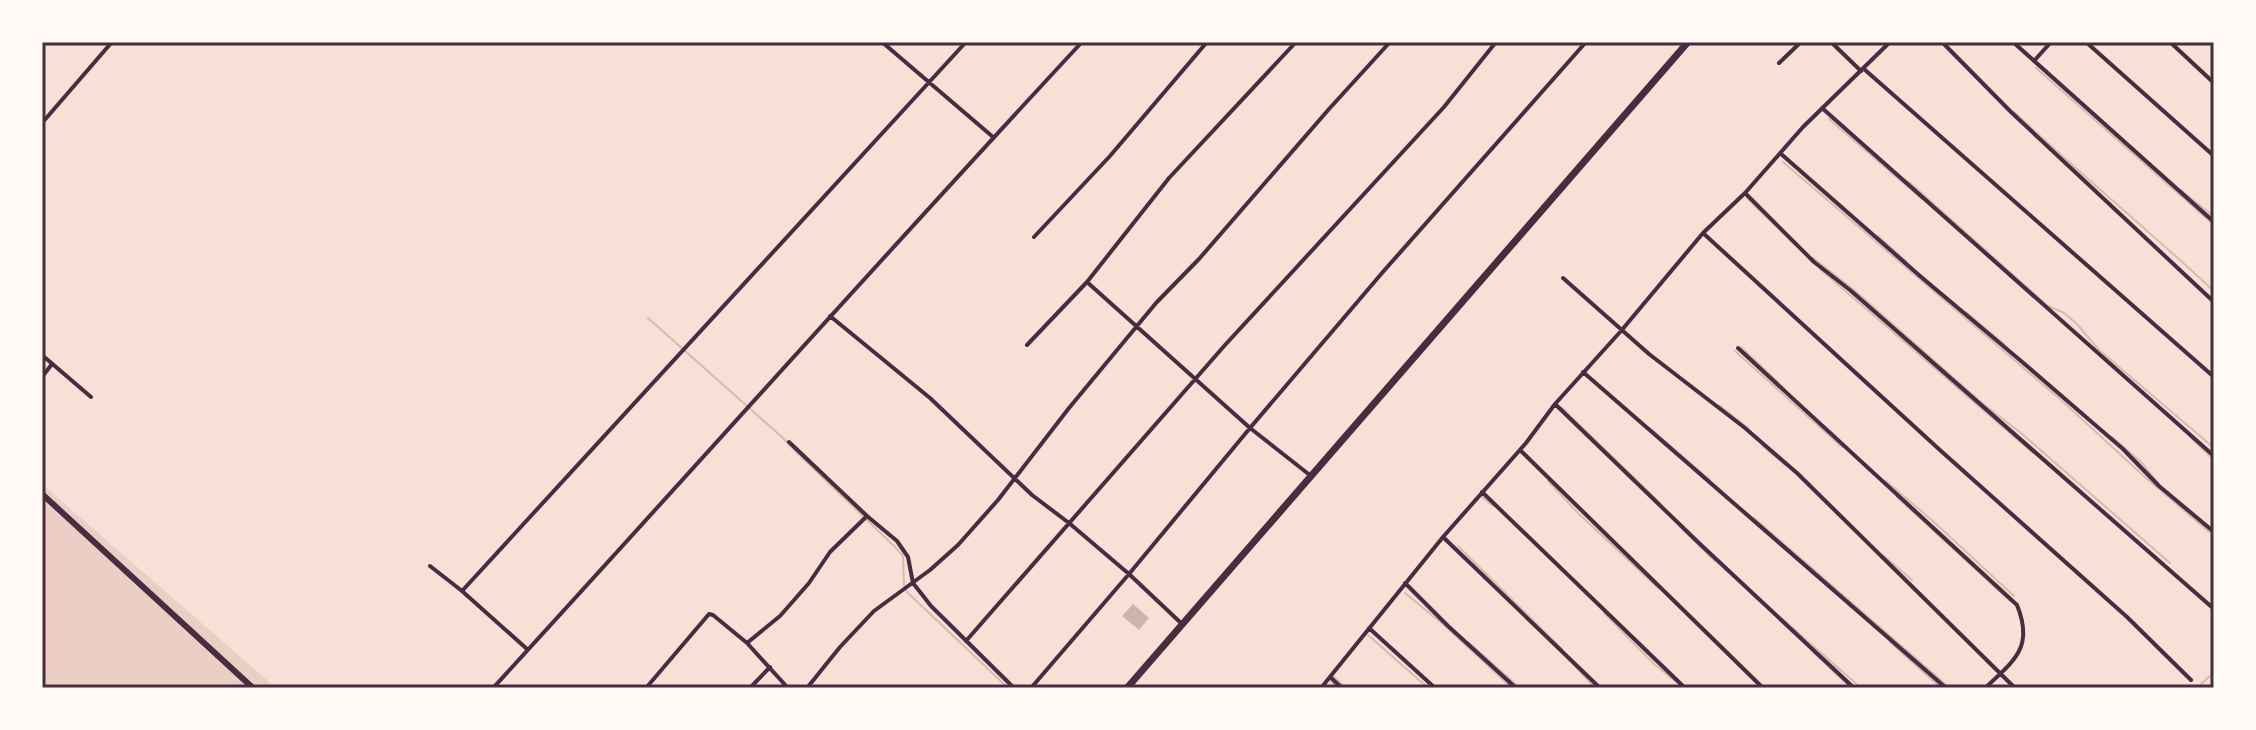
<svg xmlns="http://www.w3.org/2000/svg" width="2256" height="730" font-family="Inter,sans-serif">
	<rect width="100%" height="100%" fill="#f7e1d7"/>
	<path fill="#ebcfc5" d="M42,484L276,688H42Z"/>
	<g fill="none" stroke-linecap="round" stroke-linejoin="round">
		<path stroke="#dcb8b0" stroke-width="2" d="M2036,68L2214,225
			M2013,111C2079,173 2148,230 2214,291
			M1829,119L1922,199
			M1783,162L2061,400L2146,478L2214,536
			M1909,182L2048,306L2064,313L2077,324L2098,349L2214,448
			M2181,190L2214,217
			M1747,198L1795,245
			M1878,236L1906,261
			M1813,258L1854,290L1982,403L2021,433L2170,563
			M1820,269L2033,453
			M1966,312L2004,344
			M648,318L783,438L793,449L894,546L903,556L904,586L907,592L1008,688
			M1741,347L1784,388
			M1735,351L1842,447
			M1719,405L1748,428
			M1562,408L1660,503
			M1651,429L1710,480
			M2112,437L2142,463L2158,483
			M2190,437L2214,460
			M1763,446L1785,465
			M1548,481L1578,513L1658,588
			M1886,481L1934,522L2014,596
			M1482,497L1493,506
			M1897,497L2009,600
			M1754,518L1950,688
			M1680,527L1715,561
			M1458,546L1562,649
			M1884,556L1912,580
			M1405,593L1444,625L1512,688
			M1604,613L1654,664L1675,681
			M1778,615L1861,688
			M1368,635L1428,688
			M1468,642L1520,688
			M1890,642L1941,688
			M1811,650L1851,688
			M1573,664L1595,688
			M1334,677L1346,688
			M1331,682L1338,688
			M2197,688L2214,672"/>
	</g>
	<path fill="#ccb4b1" d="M1133,604L1149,618L1139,630L1122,616Z"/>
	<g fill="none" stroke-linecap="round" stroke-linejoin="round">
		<path stroke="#4a2c40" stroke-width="4" d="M882,42L993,137
			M1831,42L1861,71
			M1942,42L2011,112L2214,302
			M2013,42L2214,222
			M2086,42L2214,156
			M2170,42L2214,83
			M2034,61L2051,42
			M1779,63L1801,42
			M1864,69L2214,377
			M1822,108L2214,456
			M42,123L112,42
			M1780,153L1920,276L2027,366L2123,449L2159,486L2214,532
			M1745,193L1814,262L1850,290L2214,609
			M1703,233L1941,451L2127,617L2191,680
			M1034,237L1110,156L1207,42
			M1563,278L1649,354L1745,428L1797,473L2015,688
			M1087,282L1250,428L1311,476
			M830,316L930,398L1032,495L1069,523L1129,574L1182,624
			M1027,345L1087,282L1169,178L1296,42
			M1738,348L2017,605C2034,647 2015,660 1985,688
			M42,355L91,397
			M1583,372L1946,688
			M42,377L52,364
			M1555,404L1701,545L1854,688
			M789,442L867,516L897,541L908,557L913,583L931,606L1014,688
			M1520,450L1763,688
			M1482,492L1685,688
			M1443,537L1600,688
			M430,566L462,591
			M1405,583L1448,626L1516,688
			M1369,628L1435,688
			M966,641L1225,345L1444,107L1496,42
			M747,643L780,616L809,583L830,552L867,516
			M527,649L462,591L966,42
			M1330,677L1342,688
			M493,688C690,473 883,256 1082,42
			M646,688L709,614L713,615L747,643L788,688
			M750,688L770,667
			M807,688L840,647L874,611L930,570L958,545L998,500L1069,408L1156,303L1199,259L1329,109L1390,42
			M1031,688L1129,574L1250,428L1382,273L1586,42
			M1321,688L1443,537L1526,443L1555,404L1621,331L1703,233L1745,193L1803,127L1890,42"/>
		<path stroke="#4a2c40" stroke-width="6" d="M42,494L253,688"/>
		<path stroke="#4a2c40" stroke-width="7" d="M1127,688L1688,42"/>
	</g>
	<rect width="2256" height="730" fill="none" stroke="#fffaf5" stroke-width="88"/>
	<rect x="44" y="44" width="2168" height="642" fill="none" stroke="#4a2c40" stroke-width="3"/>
</svg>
